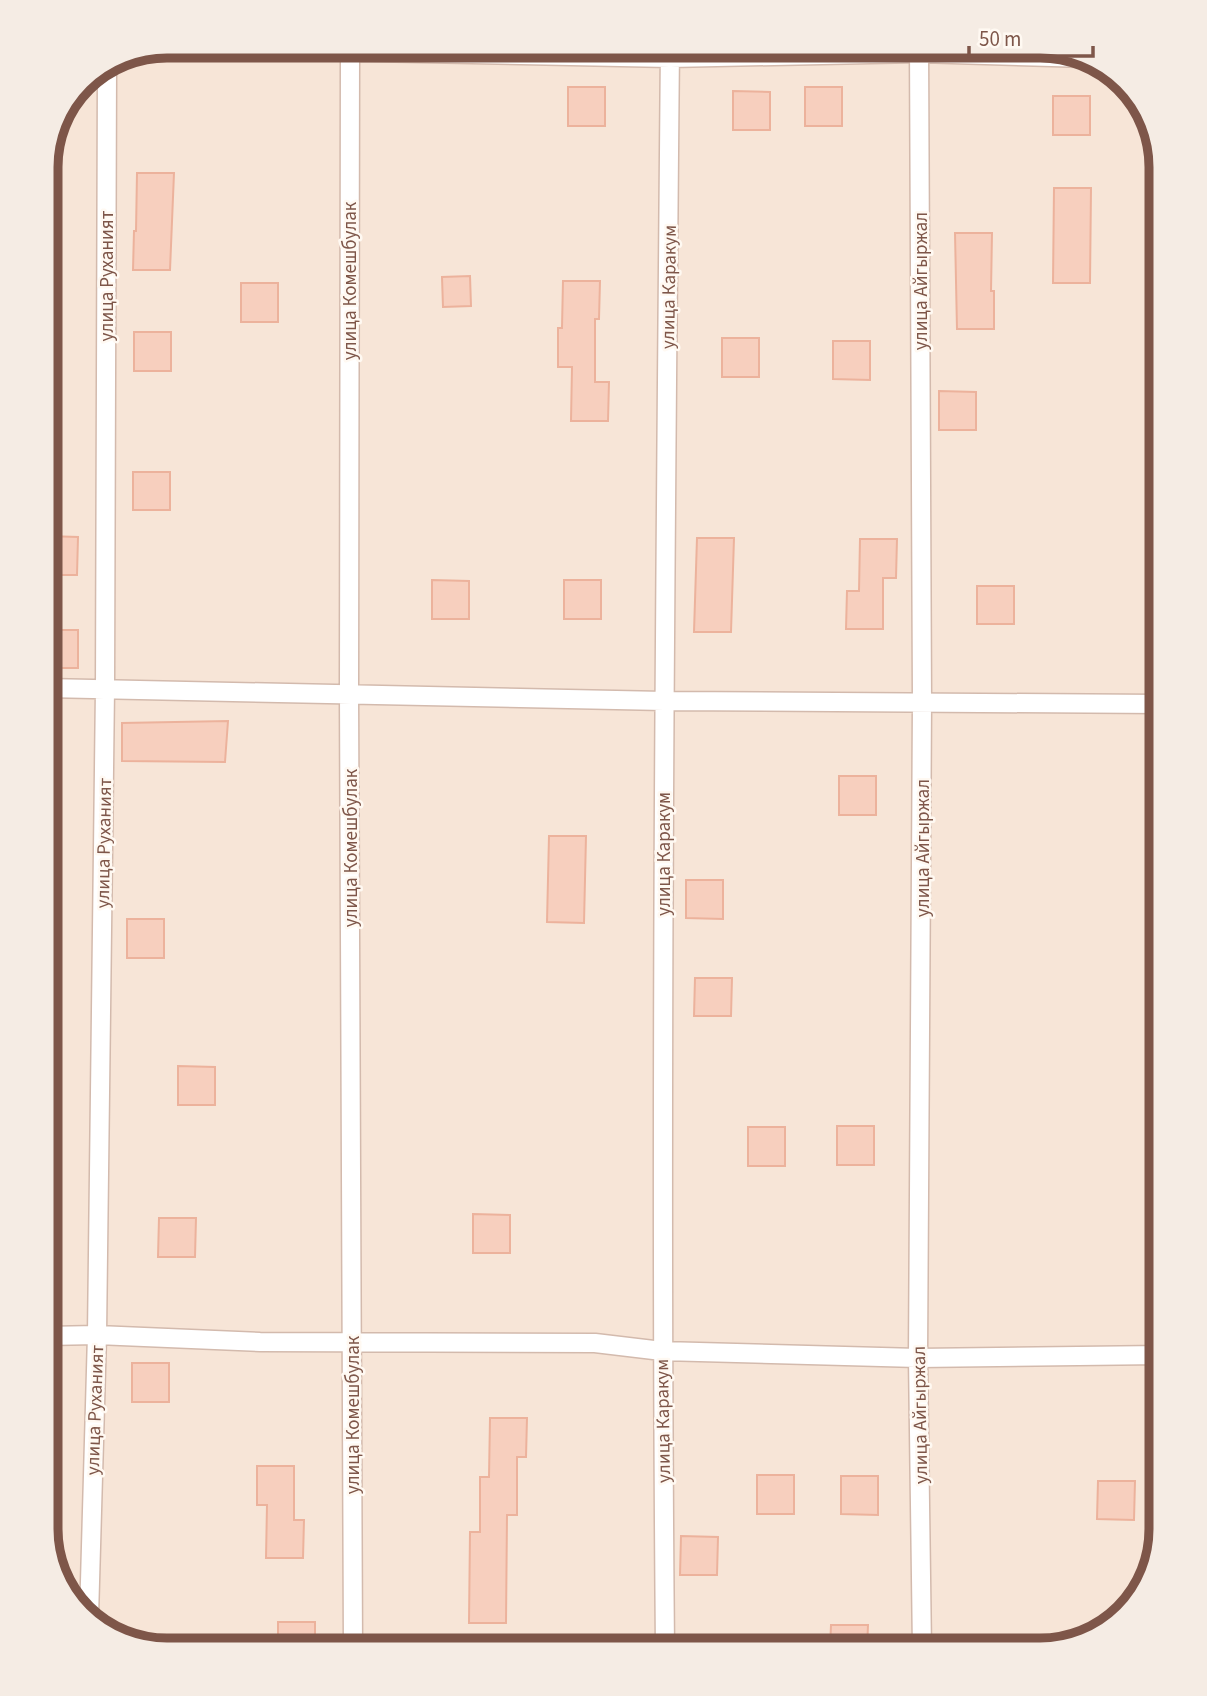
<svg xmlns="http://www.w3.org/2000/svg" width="1207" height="1696" font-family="'Source Sans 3',sans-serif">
	<rect width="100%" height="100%" fill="#fff4ea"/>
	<path fill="#f7e5d7" d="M167,46H1048L1101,62L1145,106L1161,167V1529L1145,1589L1101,1634L1040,1650H159L106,1634L62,1590L46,1529V159L58,114L87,76Z"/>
	<path fill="#f7cfbe" stroke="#ecb29c" stroke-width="2" d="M568,87H605V126H568Z
		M805,87H842V126H805Z
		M733,91L770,92V130H733Z
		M1053,96H1090V135H1053Z
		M137,173H174L170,270H133L134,231H136Z
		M1054,188H1091L1090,283H1053Z
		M955,233H992L991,291H994V329H957Z
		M470,276L471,306L443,307L442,277Z
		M563,281H600L599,319H595V382H609L608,421H571L572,367H558V328H562Z
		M241,283H278V322H241Z
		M134,332H171V371H134Z
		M722,338H759V377H722Z
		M833,341H870V380L833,379Z
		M939,391L976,392V430H939Z
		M133,472H170V510H133Z
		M46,536L78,537L77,575H46Z
		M697,538H734L731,632H694Z
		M860,539H897L896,578H883V629H846L847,591H859Z
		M432,580L469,581V619H432Z
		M564,580H601V619H564Z
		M977,586H1014V624H977Z
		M46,630H78V668H46Z
		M228,721L225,762L122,761V723Z
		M839,776H876V815H839Z
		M549,836H586L584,923L547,922Z
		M686,880H723V919L686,918Z
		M127,919H164V958H127Z
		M695,978H732L731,1016H694Z
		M178,1066L215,1067V1105H178Z
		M837,1126H874V1165H837Z
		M748,1127H785V1166H748Z
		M473,1214L510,1215V1253H473Z
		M159,1218H196L195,1257H158Z
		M132,1363H169V1402H132Z
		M46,1417H61V1456H46Z
		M490,1418H527L526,1457H517V1515H507L506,1623H469L470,1532H480V1477H489Z
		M257,1466H294V1520H304L303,1558H266L267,1505H257Z
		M757,1475H794V1514H757Z
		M841,1476H878V1515L841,1514Z
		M1098,1481H1135L1134,1520L1097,1519Z
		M681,1536L718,1537L717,1575H680Z
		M278,1622H315V1650H278Z
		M831,1625H868L867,1650H830Z"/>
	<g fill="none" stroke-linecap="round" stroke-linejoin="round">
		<defs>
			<path id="minor" d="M350,46L349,694L353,1650
				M919,46L922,702L918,1358L922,1650
				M159,48L670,58L919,53L1087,58
				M46,688L664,701L1161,704
				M46,1336L97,1335L260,1342L595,1343L662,1351L918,1358L1161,1355
				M1155,1555L1161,988
				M89,1617L97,1335L105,688L107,68
				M665,1650C660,1115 665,581 670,46"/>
		</defs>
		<use href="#minor" stroke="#d3baad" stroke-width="21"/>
		<use href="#minor" stroke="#fff" stroke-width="18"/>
	</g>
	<g text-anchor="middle" stroke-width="5" stroke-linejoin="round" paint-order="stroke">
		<g font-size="19" fill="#7e5649" stroke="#fff9f2">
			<text transform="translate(106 276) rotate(-90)" y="7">улица Руханият</text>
			<text transform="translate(349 281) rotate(-90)" y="7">улица Комешбулак</text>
			<text transform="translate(920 281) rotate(-90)" y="7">улица Айгыржал</text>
			<text transform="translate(668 287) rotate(-89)" y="7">улица Каракум</text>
			<text transform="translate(103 843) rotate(-89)" y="7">улица Руханият</text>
			<text transform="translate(350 848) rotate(-90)" y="7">улица Комешбулак</text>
			<text transform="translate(922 848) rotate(-90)" y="7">улица Айгыржал</text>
			<text transform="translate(663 854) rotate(-90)" y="7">улица Каракум</text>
			<text transform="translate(94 1410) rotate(-88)" y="7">улица Руханият</text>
			<text transform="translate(352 1415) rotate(-90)" y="7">улица Комешбулак</text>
			<text transform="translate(919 1415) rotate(-91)" y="7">улица Айгыржал</text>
			<text transform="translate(662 1421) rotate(-91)" y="7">улица Каракум</text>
		</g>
	</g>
	<path d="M0 0H1207V1696H0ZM167 58H1040A109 109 0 0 1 1149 167V1529A109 109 0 0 1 1040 1638H167A109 109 0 0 1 58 1529V167A109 109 0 0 1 167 58Z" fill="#f5ece4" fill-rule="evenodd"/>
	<path fill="none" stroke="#7e5649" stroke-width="9" d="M167 58H1040A109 109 0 0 1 1149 167V1529A109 109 0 0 1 1040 1638H167A109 109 0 0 1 58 1529V167A109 109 0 0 1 167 58Z"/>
	<path d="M969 46v10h124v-10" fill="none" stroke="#7e5649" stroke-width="3.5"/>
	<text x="979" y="46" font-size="21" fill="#7e5649" stroke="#fff9f2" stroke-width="5" paint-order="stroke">50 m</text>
</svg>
